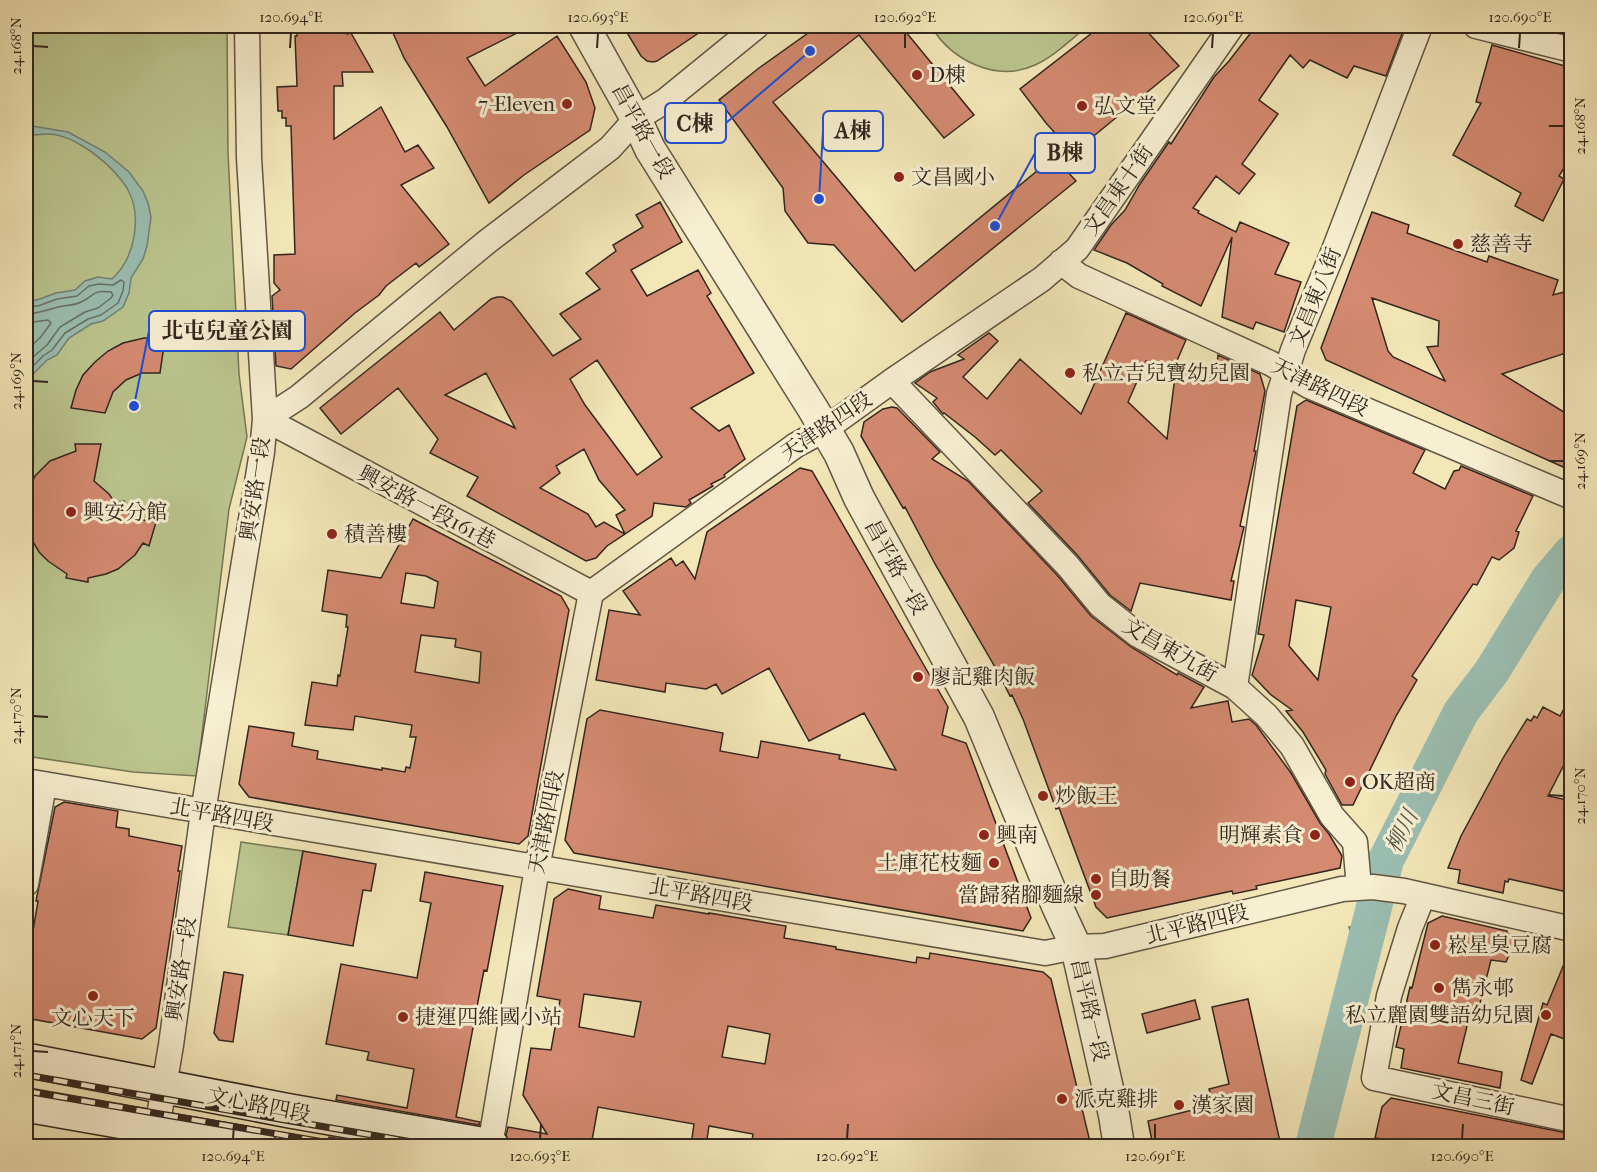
<svg xmlns="http://www.w3.org/2000/svg" width="1597" height="1172" font-family="'IM FELL French Canon','Noto Serif TC',serif">
	<rect width="100%" height="100%" fill="#f3e7b8"/>
	<filter id="stains"><feTurbulence type="fractalNoise" baseFrequency=".00333" numOctaves="4"/><feColorMatrix values="0 0 0 0 .2 0 0 0 0 .09 0 0 0 0 .02 0 0 0 .5 -.17"/></filter>
	<radialGradient id="worn" r=".72"><stop offset=".6" stop-color="#630" stop-opacity="0"/><stop offset="1" stop-color="#630" stop-opacity=".3"/></radialGradient>
	<path fill="#bbc58e" stroke="#767656" stroke-width="1.5" d="M26,26H227L228,153L239,374L247,437L229,509L197,776L133,772L26,756Z
		M931,26H1088C1071,39 1055,56 1035,65C996,83 951,60 931,26Z
		M241,842L303,851L288,935L228,927Z
		M1349,927L1373,928L1365,969Z"/>
	<path fill="#9bbfb3" stroke="#718277" stroke-width="1.5" d="M26,125L68,132L105,152L129,172L143,191L148,203L151,217L147,246L143,259L131,278L129,293L123,307L103,321L91,324L69,338L57,355L47,360L26,381V300H37L56,293L75,290L85,281L98,277L112,279C135,258 143,216 127,188C116,171 97,154 79,144C71,139 58,134 48,134C40,134 34,136 26,134Z"/>
	<g fill="none" stroke-linecap="round" stroke-linejoin="round">
		<path stroke="#667268" stroke-width="1.5" d="M26,306H38L57,299L77,296L89,286L99,284L113,285L121,280L124,282L123,291L118,303L101,315L88,319L65,333L52,350L43,356L26,373
			M26,314C38,314 46,310 58,307C65,305 74,306 81,302C96,295 91,290 111,292L113,295L111,298L98,308L85,312L60,327L47,345L26,363
			M26,323L48,320L51,323L40,338L26,350"/>
		<path stroke="#9bbfb3" stroke-width="36" d="M1313,1146L1386,860L1461,712L1492,671L1548,580L1572,552"/>
	</g>
	<path fill="#d48a71" stroke="#31261e" stroke-width="1.5" fill-rule="evenodd" d="M297,26H346L347,34L351,33L373,72H342L343,86H334V139L381,107L405,152L418,145L434,168L401,185L449,244L419,267L416,263L386,286L379,295L355,313L291,369L276,366L272,296L280,290L274,283V255L295,254L291,126H286V118H282V111H278L277,87L297,86L295,36H297Z
		M390,26H531L467,58L485,86L557,36L586,82L595,108L590,130L524,175L489,203L447,127L404,58Z
		M623,26H709L657,61L653,62L647,61L641,56Z
		M818,26H901L974,115L944,138L859,35L773,102L915,271L1054,157L1076,181L902,322L834,245L808,243L785,211L783,188L719,100L759,68Z
		M1101,26H1142L1179,66L1073,153L1046,123L1020,89Z
		M1256,26H1405L1386,76L1354,66L1347,78L1310,60L1303,68L1290,55L1259,100L1278,114L1242,164L1255,174L1239,194L1216,176L1193,208L1199,211L1198,213L1236,232L1240,222L1289,243L1275,274L1301,282L1284,332L1256,322L1253,329L1222,317L1232,237L1201,306L1162,286L1163,284L1127,263L1094,250L1111,225L1125,210L1140,184L1169,142L1171,144L1214,77L1229,61Z
		M1492,45L1572,68L1570,81L1572,82V155L1559,176L1564,179L1543,221L1515,206L1521,193L1453,155L1481,103L1476,102Z
		M660,202L682,242L631,270L647,296L698,270L711,293L707,296L754,373L691,408L719,431L729,425L745,459L724,475L725,477L711,484L713,486L689,500L691,503L686,507L654,503L652,516L625,534L616,515L625,510L599,480L584,449L556,466L560,473L540,488L588,514L596,527L604,522L625,534L607,546L596,558L586,561L467,496L478,477L430,453L438,439L398,388L341,434L320,408L440,312L454,330L491,299L497,297H503L511,301L553,356L581,339L560,314L600,289L586,273L616,251L613,245L643,227L636,215ZM597,360L662,457L637,475L585,405L570,379ZM486,373L515,428L445,395Z
		M1372,212L1409,225L1407,233L1487,262L1489,256L1558,280L1553,295L1568,291L1572,303V351L1502,374L1572,417V471L1326,360L1321,348ZM1372,298L1439,321L1438,346L1427,347L1445,381L1393,357L1388,351Z
		M1126,313L1186,340L1172,372L1146,361L1128,402L1167,439L1176,369L1215,379L1218,355L1260,374L1265,391L1254,451H1256L1240,526L1244,527L1231,581H1234L1231,600L1140,583L1131,611L1110,595L1078,556L1028,503L1042,491L1001,450L995,455L975,437L944,413L943,414L933,402L937,398L915,383L930,372L964,359L958,355L989,333L998,341L963,377L987,399L1020,359L1081,414Z
		M144,338H165L160,373H142L126,380L113,392L105,413L71,408L76,390L83,375L95,362L108,351L123,343Z
		M1306,400L1425,450L1413,473L1445,489L1454,471L1459,470L1461,466L1533,496L1516,531L1519,532L1514,548L1499,560L1492,557L1477,585L1473,584L1412,676L1417,680L1396,716L1353,805H1342L1325,774L1326,770L1303,732L1286,711L1292,710L1270,694L1252,675L1264,635L1258,634L1297,406ZM1296,600L1331,607L1318,680L1289,646Z
		M892,407L897,408L940,452L932,459L968,481L1057,575L1091,616L1131,647L1177,675L1178,673L1204,687L1191,708L1228,701L1232,722L1249,719L1256,725L1291,773L1320,823L1329,834L1342,856L1340,868L1256,886L1257,889L1233,894L1232,891L1107,918L1096,907L1059,808L1056,809L1023,719L1012,695L1010,696L998,672L935,564L905,507L903,508L861,436L864,422L883,409Z
		M75,444H101L94,481L109,494L115,503L124,501L131,518L156,522L149,546L143,543L135,555L118,569L106,574L88,578V582L66,578L67,574L48,561L39,552L32,540L28,528L26,513V496L35,476L50,461L76,451Z
		M800,468L812,471L948,707L942,735L966,743L1031,918L1023,931L574,853L565,840L587,719L600,710L723,733L720,751L758,758L761,741L840,755L839,759L896,770L864,713L809,741L769,668L722,694L716,684L706,689L666,683L665,692L596,680L609,610L640,615L623,591L671,558L676,566L683,561L695,579L707,532Z
		M413,519L561,596L569,610L528,836L519,844L249,797L239,784L249,726L294,733L292,746L318,751L317,759L382,770V768L405,772L406,767L410,768L416,737H410L412,725L355,716L353,730L305,725L312,682L337,686L338,675L340,676L348,627H346L347,615L322,611L328,570L381,578ZM406,573L426,576L438,582L434,608L401,603ZM421,635L456,639L455,647L481,652L479,683L415,672Z
		M1572,694V749L1548,796L1572,801V893L1509,879L1508,882L1505,881L1503,893L1458,883L1460,870L1448,868L1461,836L1503,758L1527,719L1531,721L1534,716L1537,718L1543,707L1560,716Z
		M64,802L118,811L116,827L129,829V836L182,846L178,871H180L156,1028L142,1039L26,1018V972L38,901H36L55,807Z
		M303,851L376,864L371,891L363,890L353,946L288,935Z
		M425,872L503,886L487,971L484,970L456,1117L480,1122L479,1125L336,1100L337,1095L407,1108L414,1069L367,1060L369,1052L326,1044L341,964L417,978L431,903L420,901Z
		M568,889L601,896L599,909L653,918L656,905L709,914V913L786,926L784,938L836,947V949L916,963L917,957L929,959L930,953L1043,972L1051,979L1091,1146H751L753,1134L709,1126L706,1146H699L691,1145L694,1124L598,1107L591,1146H510L506,1135L508,1127L547,1134L523,1095L531,1048L551,1050L560,1000L537,996L554,899ZM584,994L641,1002L634,1037L579,1027ZM728,1026L770,1034L765,1064L722,1057Z
		M1442,916L1507,931V934L1518,935L1513,953H1510L1506,962L1491,960L1475,1023L1468,1022L1458,1063L1502,1072L1500,1088L1401,1068L1404,1049L1396,1047L1410,987L1412,988L1428,923Z
		M1571,947L1572,1042L1551,1034L1532,1084L1521,1080L1543,1003L1547,1005Z
		M224,972L243,975L233,1042L219,1040L214,1033Z
		M1248,999L1281,1146H1153L1148,1121L1213,1105L1209,1089L1229,1084L1212,1007Z
		M1195,1000L1200,1019L1147,1033L1142,1014Z
		M1391,1098L1572,1134V1146H1381L1382,1139L1375,1138L1382,1107Z
		M329,1137L385,1146H327Z"/>
	<g fill="none" stroke-linecap="round" stroke-linejoin="round">
		<defs>
			<path id="minor" d="M247,26L249,158L265,419L591,593
				M1476,26L1572,50
				M1061,262L1079,276L1270,363L1309,386L1572,497
				M892,381L1068,566L1100,605L1138,635L1235,687L1266,715L1292,746L1332,816L1355,842L1359,887
				M1235,687L1279,394L1293,350L1334,250L1420,26
				M26,781L1045,953L1076,947L1105,946L1342,889L1373,887L1404,891L1572,929
				M26,884L44,785
				M1423,896L1410,928L1389,996L1374,1078L1572,1120
				M157,1146V1128L171,1045L203,812L262,452L265,419L299,397L488,241L610,148L636,119L665,101L757,26
				M490,1146L537,868L591,593L796,445L824,430L892,381L1042,279L1077,249L1232,26"/>
			<path id="tertiary" d="M584,26L636,119L650,149L813,409L839,453L859,498L979,717L1057,906L1076,947L1114,1115L1119,1146"/>
			<path id="secondary" d="M26,1060L290,1111L492,1146
				M26,1105L260,1146"/>
		</defs>
		<use href="#minor" stroke="#625644" stroke-width="27"/>
		<use href="#tertiary" stroke="#625644" stroke-width="33"/>
		<use href="#secondary" stroke="#31261e" stroke-width="36"/>
		<use href="#minor" stroke="#f7efd1" stroke-width="24"/>
		<use href="#tertiary" stroke="#f7efd1" stroke-width="30"/>
		<use href="#secondary" stroke="#f7efd1" stroke-width="33"/>
		<defs>
			<path id="rail" d="M26,1075L435,1146
				M26,1091L347,1146"/>
		</defs>
		<use href="#rail" stroke="#31261e" stroke-width="7"/>
		<use href="#rail" stroke="#f7efd1" stroke-width="4.5" stroke-dasharray="14" stroke-linecap="butt"/>
	</g>
	<path fill="none" stroke="#31261e" stroke-width="2" d="M33,46L48,47M290,48L291,33M597,48L598,33M905,48V33M1212,48L1213,33M1519,48L1520,33M1549,126H1564M33,381L48,382M1549,461H1564M33,716L48,717M1549,795L1564,796M33,1051L48,1052M233,1139L234,1124M540,1139L541,1124M847,1139L848,1124M1155,1139V1124M1462,1139L1463,1124"/>
	<g fill="#8f2418" stroke="#f7efd1" stroke-width="2">
		<circle cx="917" cy="75" r="6"/>
		<circle cx="567" cy="104" r="6"/>
		<circle cx="1082" cy="106" r="6"/>
		<circle cx="899" cy="177" r="6"/>
		<circle cx="1458" cy="244" r="6"/>
		<circle cx="1070" cy="373" r="6"/>
		<circle cx="71" cy="512" r="6"/>
		<circle cx="332" cy="534" r="6"/>
		<circle cx="918" cy="677" r="6"/>
		<circle cx="1350" cy="782" r="6"/>
		<circle cx="1043" cy="796" r="6"/>
		<circle cx="984" cy="835" r="6"/>
		<circle cx="1315" cy="835" r="6"/>
		<circle cx="994" cy="863" r="6"/>
		<circle cx="1096" cy="879" r="6"/>
		<circle cx="1096" cy="895" r="6"/>
		<circle cx="1435" cy="945" r="6"/>
		<circle cx="1439" cy="988" r="6"/>
		<circle cx="93" cy="996" r="6"/>
		<circle cx="1546" cy="1015" r="6"/>
		<circle cx="403" cy="1017" r="6"/>
		<circle cx="1062" cy="1099" r="6"/>
		<circle cx="1179" cy="1105" r="6"/>
	</g>
	<g text-anchor="middle" stroke-width="6" stroke-linejoin="round" paint-order="stroke">
		<g font-size="21" fill="#31261e" stroke="#f7efd1" text-anchor="start">
			<text x="929" y="82">D棟</text>
			<text x="555" y="111" text-anchor="end">7-Eleven</text>
			<text x="1094" y="113">弘文堂</text>
			<text x="911" y="184">文昌國小</text>
			<text x="1470" y="251">慈善寺</text>
			<text x="1082" y="380">私立吉兒寶幼兒園</text>
			<text x="83" y="519">興安分館</text>
			<text x="344" y="541">積善樓</text>
			<text x="930" y="684">廖記雞肉飯</text>
			<text x="1362" y="789">OK超商</text>
			<text x="1055" y="803">炒飯王</text>
			<text x="996" y="842">興南</text>
			<text x="1303" y="842" text-anchor="end">明輝素食</text>
			<text x="982" y="870" text-anchor="end">土庫花枝麵</text>
			<text x="1108" y="886">自助餐</text>
			<text x="1084" y="902" text-anchor="end">當歸豬腳麵線</text>
			<text x="1447" y="952">崧星臭豆腐</text>
			<text x="1451" y="995">雋永邨</text>
			<text x="1534" y="1022" text-anchor="end">私立麗園雙語幼兒園</text>
			<text x="415" y="1024">捷運四維國小站</text>
			<text x="93" y="1025" text-anchor="middle">文心天下</text>
			<text x="1074" y="1106">派克雞排</text>
			<text x="1191" y="1112">漢家園</text>
		</g>
		<g font-size="21" fill="#31261e" stroke="#f7efd1">
			<text transform="translate(643 131) rotate(61)" y="7">昌平路一段</text>
			<text transform="translate(1118 190) rotate(-55)" y="7">文昌東十街</text>
			<text transform="translate(1315 297) rotate(-68)" y="7">文昌東八街</text>
			<text transform="translate(1320 387) rotate(26)" y="7">天津路四段</text>
			<text transform="translate(826 426) rotate(-34)" y="7">天津路四段</text>
			<text transform="translate(255 489) rotate(-82)" y="7">興安路一段</text>
			<text transform="translate(427 507) rotate(28)" y="7">興安路一段161巷</text>
			<text transform="translate(896 567) rotate(61)" y="7">昌平路一段</text>
			<text transform="translate(1170 650) rotate(30)" y="7">文昌東九街</text>
			<text transform="translate(222 815) rotate(10)" y="7">北平路四段</text>
			<text transform="translate(546 822) rotate(-79)" y="7">天津路四段</text>
			<text transform="translate(701 895) rotate(10)" y="7">北平路四段</text>
			<text transform="translate(1197 924) rotate(-14)" y="7">北平路四段</text>
			<text transform="translate(181 969) rotate(-82)" y="7">興安路一段</text>
			<text transform="translate(1090 1010) rotate(77)" y="7">昌平路一段</text>
			<text transform="translate(1473 1099) rotate(12)" y="7">文昌三街</text>
			<text transform="translate(259 1105) rotate(11)" y="7">文心路四段</text>
		</g>
		<g font-size="22" font-style="italic" fill="#51544b" stroke="#f7efd1">
			<text transform="translate(1401 831) rotate(-63)" y="8">柳川</text>
		</g>
	</g>
	<path fill="none" stroke="#1d4ed8" stroke-width="2" d="M810 51L726 123M819 199L823 131M995 226L1035 153M134 406L149 331"/>
	<g fill="#1d4ed8" stroke="#f7efd1" stroke-width="2">
		<circle cx="810" cy="51" r="6"/>
		<circle cx="819" cy="199" r="6"/>
		<circle cx="995" cy="226" r="6"/>
		<circle cx="134" cy="406" r="6"/>
	</g>
	<g fill="#f7efd1" stroke="#1d4ed8" stroke-width="2">
		<rect x="665" y="103" width="61" height="40" rx="6"/>
		<rect x="823" y="111" width="60" height="40" rx="6"/>
		<rect x="1035" y="133" width="60" height="40" rx="6"/>
		<rect x="149" y="311" width="156" height="40" rx="6"/>
	</g>
	<g font-size="22" text-anchor="middle" font-weight="bold" fill="#31261e">
		<text x="695" y="131">C棟</text>
		<text x="853" y="138">A棟</text>
		<text x="1065" y="160">B棟</text>
		<text x="227" y="338">北屯兒童公園</text>
	</g>
	<rect width="1597" height="1172" fill="none" stroke="#f3e7b8" stroke-width="66"/>
	<rect x="33" y="33" width="1531" height="1106" fill="none" stroke="#31261e" stroke-width="2"/>
	<g font-size="15" text-anchor="middle" fill="#31261e">
		<text x="291" y="22">120.694°E</text>
		<text x="598" y="22">120.693°E</text>
		<text x="905" y="22">120.692°E</text>
		<text x="1213" y="22">120.691°E</text>
		<text x="1520" y="22">120.690°E</text>
		<text transform="translate(16 46) rotate(-90)" y="5">24.168°N</text>
		<text transform="translate(1580 126) rotate(-90)" y="5">24.168°N</text>
		<text transform="translate(16 381) rotate(-90)" y="5">24.169°N</text>
		<text transform="translate(1580 461) rotate(-90)" y="5">24.169°N</text>
		<text transform="translate(16 716) rotate(-90)" y="5">24.170°N</text>
		<text transform="translate(1580 796) rotate(-90)" y="5">24.170°N</text>
		<text transform="translate(16 1051) rotate(-90)" y="5">24.171°N</text>
		<text x="233" y="1161">120.694°E</text>
		<text x="540" y="1161">120.693°E</text>
		<text x="847" y="1161">120.692°E</text>
		<text x="1155" y="1161">120.691°E</text>
		<text x="1462" y="1161">120.690°E</text>
	</g>
	<rect width="100%" height="100%" filter="url(#stains)"/>
	<rect width="100%" height="100%" fill="url(#worn)"/>
</svg>
